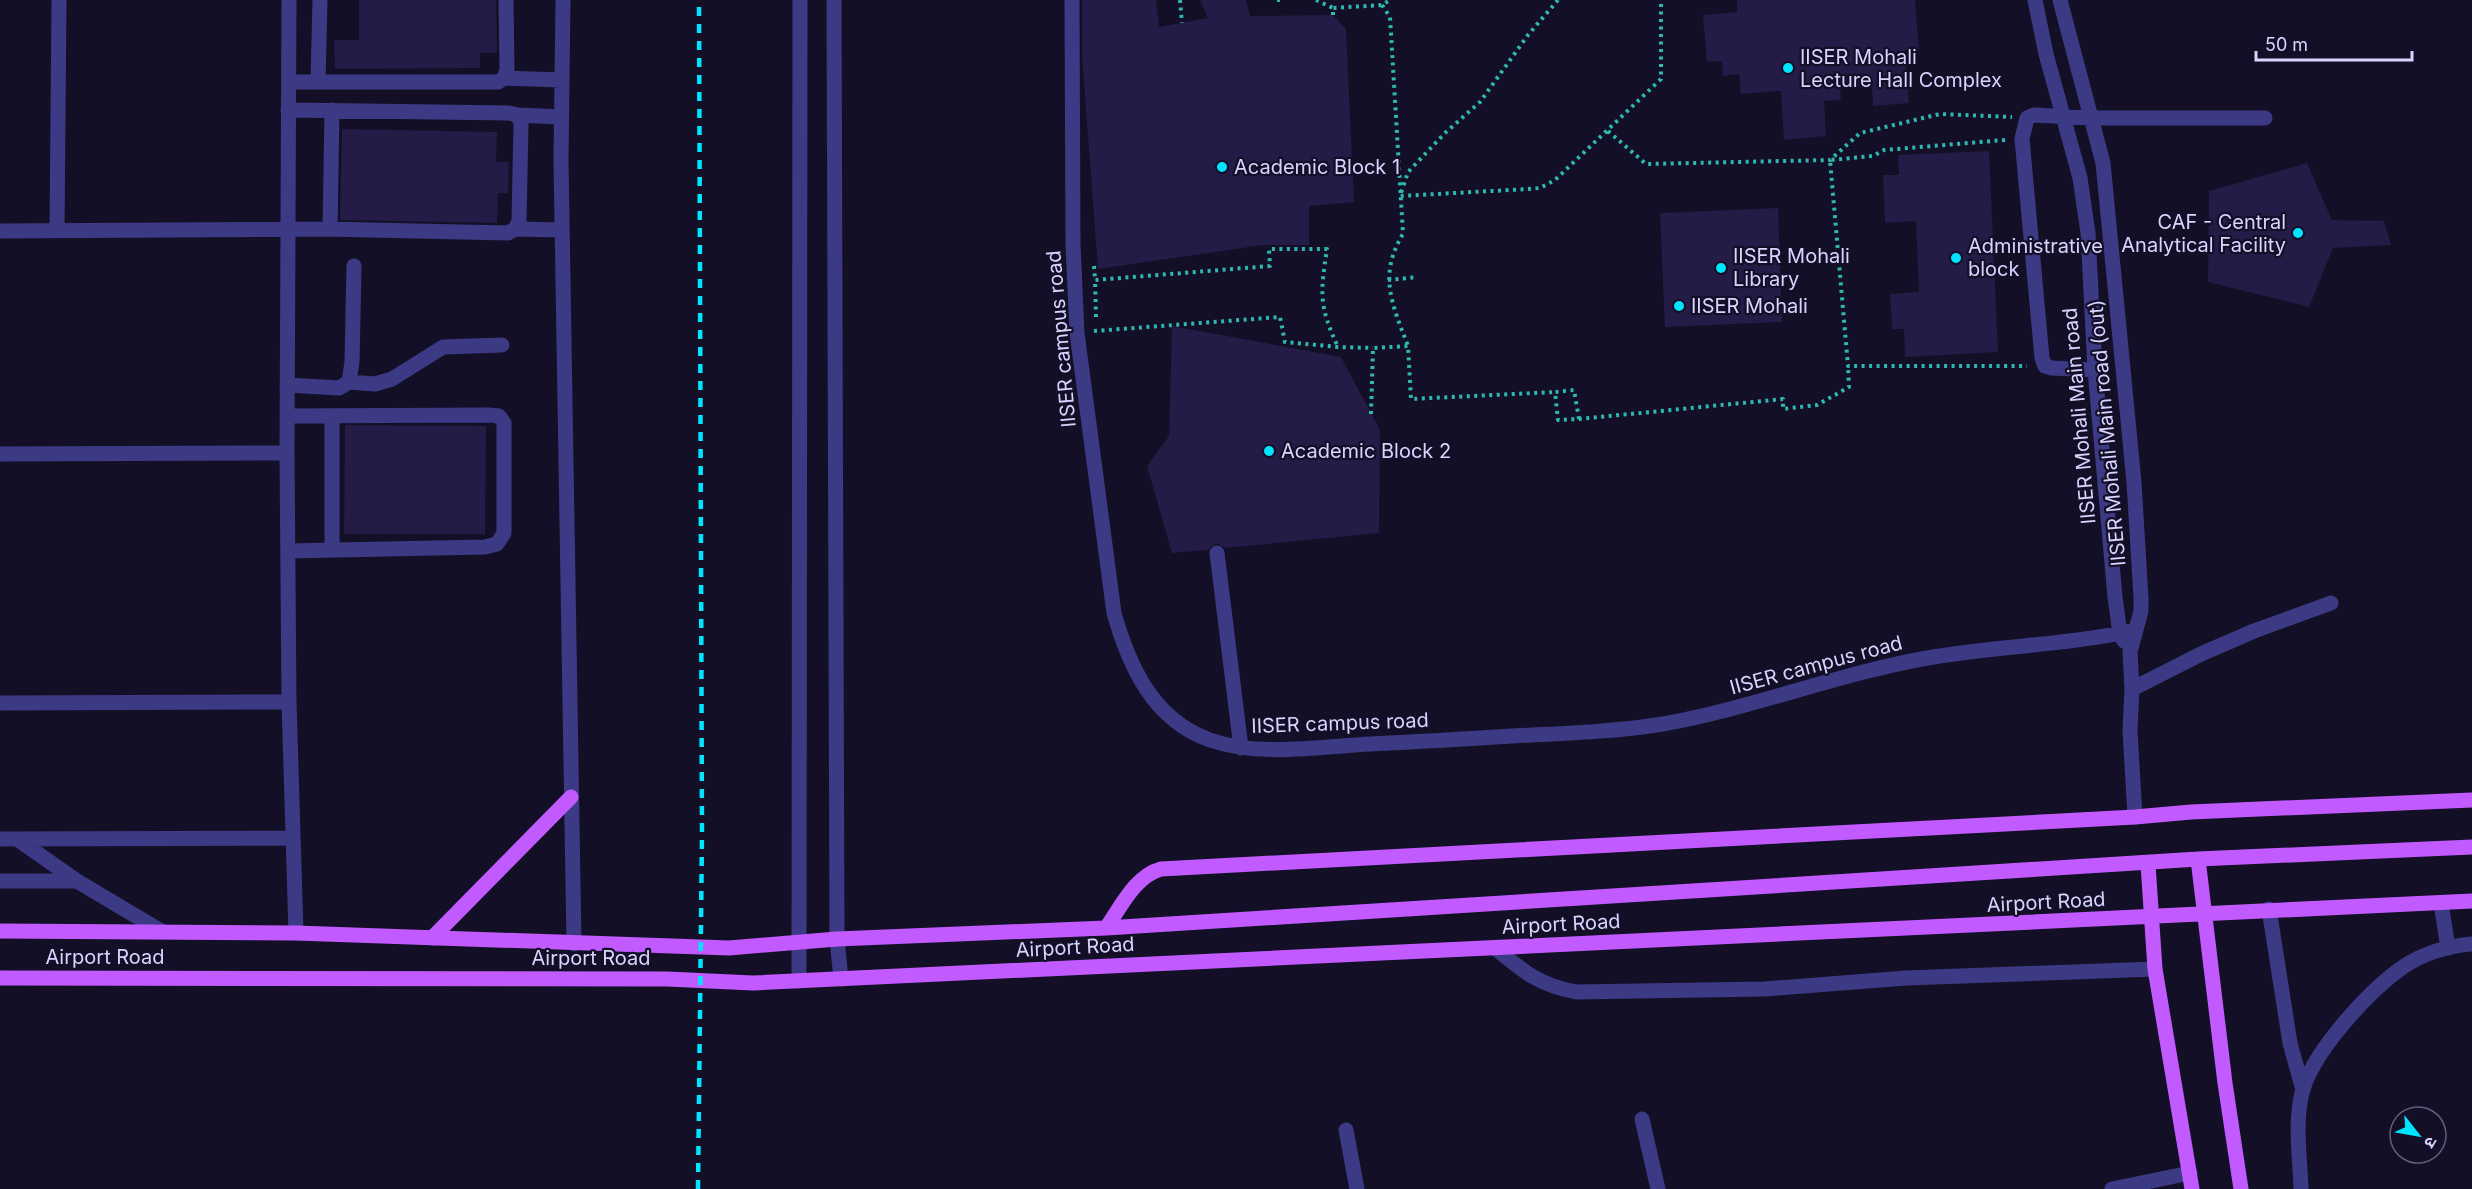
<svg xmlns="http://www.w3.org/2000/svg" width="2472" height="1189" font-family="Inter,'Noto Sans Devanagari',sans-serif">
	<rect width="100%" height="100%" fill="#130f26"/>
	<path fill="#241b47" d="M359,0H496L497,53H480V68L335,69L334,40H359Z
		M1082,0H1156L1159,27L1208,18L1200,0H1246L1250,16L1333,15L1346,29L1354,202L1309,206V245H1263L1098,269L1082,56Z
		M1737,0H1915L1919,49L1905,50L1909,103L1873,106L1872,85L1840,88L1841,100L1824,101L1826,136L1784,140L1781,91L1741,94L1739,74L1723,76L1722,61L1707,62L1703,15L1737,12Z
		M342,129L497,132L496,162H509L508,193H498L497,223L340,220Z
		M1989,151L1998,352L1905,357L1904,329H1892L1890,294L1919,292L1916,221L1885,223L1883,175H1899L1898,155Z
		M2307,163L2332,220L2384,221L2391,245L2333,248L2309,307L2208,282L2209,191Z
		M1778,208L1782,322L1665,327L1660,213Z
		M1172,326L1341,357L1380,430L1379,533L1225,548L1216,543L1208,550L1172,553L1147,466L1169,436Z
		M345,425L486,426L485,534H344Z"/>
	<g fill="none" stroke-linecap="round" stroke-linejoin="round">
		<path stroke="#2fb8b0" stroke-width="4" stroke-dasharray="3 4.5" stroke-linecap="butt" d="M1180,0L1182,23
			M1277,0H1282
			M1316,0L1333,8
			M1558,0L1528,35L1480,102L1445,133L1408,172L1400,196L1528,189L1540,188L1555,180L1661,79V0
			M1382,5L1390,17L1403,234C1378,275 1392,304 1408,346
			M1333,15V8L1382,5L1390,0
			M1608,131L1646,164L1830,160L1860,133L1940,114L2012,117
			M2005,140L1884,150L1873,156L1830,160L1848,366H2027
			M1094,266L1095,280
			M1388,280L1417,277
			M1096,317L1095,280L1270,266L1269,249H1327C1320,294 1319,306 1338,347
			M1094,331L1280,317L1285,342L1338,347L1373,348
			M1371,414L1373,348L1408,346L1411,399L1555,392
			M1579,419L1574,390L1555,392L1558,420L1579,419L1783,399V409L1817,405L1849,387L1848,366"/>
		<path stroke="#3d3a85" stroke-width="15" d="M289,0L287,453L289,702L296,933
			M563,0L561,160L574,944
			M834,0L837,939L841,979
			M1072,0L1073,245L1077,333L1114,613C1129,666 1153,720 1210,740C1259,757 1318,747 1370,744C1423,742 1477,738 1531,735C1575,733 1619,731 1663,724C1752,708 1838,674 1927,658C1996,646 2068,645 2136,630
			M2035,0L2046,54L2080,178L2088,233L2095,370L2115,597L2120,634L2124,641
			M2060,0L2103,163L2134,482L2141,598V611L2130,652L2132,689L2130,730L2135,817
			M504,78L562,80
			M289,82H498L504,78L507,70L506,0
			M318,82L320,0
			M518,115L561,117
			M330,229L332,110
			M515,229L562,230
			M0,231L325,229L508,233L515,229L519,221L521,124L518,115L509,113L288,110
			M57,231L59,0
			M2095,370L2052,368L2045,366L2042,358L2022,139L2027,118L2034,115L2092,118H2265
			M349,382L375,384L392,379L443,347L502,345
			M287,385L339,388L349,382L352,362L354,266
			M287,416L489,415L499,416L504,423V533L497,544L485,547L288,551
			M332,416V549
			M0,454L287,453
			M1217,553L1241,748
			M2132,689L2201,654L2254,631L2331,603
			M0,703L289,702
			M0,839L293,838
			M17,839L77,881
			M0,881H77L161,931
			M2441,903L2448,948
			M2269,909L2290,1043L2303,1090
			M1495,948C1524,972 1539,985 1576,992L1765,989L1906,978L2155,969
			M799,981L800,0
			M1642,1119L1658,1189
			M1346,1130L1357,1189
			M2112,1189L2190,1173
			M2301,1189C2300,1157 2294,1120 2303,1089C2316,1048 2374,984 2411,962C2428,952 2453,945 2472,944"/>
		<path stroke="#c25bff" stroke-width="15" d="M2198,859L2225,1083L2241,1189
			M2148,864L2155,969L2192,1189
			M1106,928C1121,907 1135,876 1161,869L2135,817L2191,812L2472,800
			M0,931L296,933L729,948L837,939L1106,928L2198,859L2472,847
			M432,938L571,797
			M0,978L667,979L753,983L2472,901"/>
		<path stroke="#00e5ff" stroke-width="4.5" stroke-dasharray="9 8" stroke-linecap="butt" d="M698,1189L702,834L699,0"/>
	</g>
	<g fill="#00e5ff" stroke="#130f26" stroke-width="2">
		<circle cx="1788" cy="68" r="6"/>
		<circle cx="1222" cy="167" r="6"/>
		<circle cx="2298" cy="233" r="6"/>
		<circle cx="1956" cy="258" r="6"/>
		<circle cx="1721" cy="268" r="6"/>
		<circle cx="1679" cy="306" r="6"/>
		<circle cx="1269" cy="451" r="6"/>
	</g>
	<g text-anchor="middle" stroke-width="4.5" stroke-linejoin="round" paint-order="stroke">
		<g font-size="20" fill="#d9d4ff" stroke="#130f26" text-anchor="start">
			<text x="1800" y="64">IISER Mohali<tspan x="1800" dy="23">Lecture Hall Complex</tspan></text>
			<text x="1234" y="174">Academic Block 1</text>
			<text x="2286" y="229" text-anchor="end">CAF - Central<tspan x="2286" dy="23">Analytical Facility</tspan></text>
			<text x="1968" y="253">Administrative<tspan x="1968" dy="23">block</tspan></text>
			<text x="1733" y="263">IISER Mohali<tspan x="1733" dy="23">Library</tspan></text>
			<text x="1691" y="313">IISER Mohali</text>
			<text x="1281" y="458">Academic Block 2</text>
		</g>
		<g font-size="20" fill="#d9d4ff" stroke="#130f26">
			<text transform="translate(1061 339) rotate(-95)" y="7">IISER campus road</text>
			<text transform="translate(2079 416) rotate(-95)" y="7">IISER Mohali Main road</text>
			<text transform="translate(2107 433) rotate(-95)" y="7">IISER Mohali Main road (out)</text>
			<text transform="translate(1816 665) rotate(-15)" y="7">IISER campus road</text>
			<text transform="translate(1340 723) rotate(-2)" y="7">IISER campus road</text>
			<text transform="translate(2046 902) rotate(-3)" y="7">Airport Road</text>
			<text transform="translate(1561 924) rotate(-3)" y="7">Airport Road</text>
			<text transform="translate(1075 947) rotate(-3)" y="7">Airport Road</text>
			<text x="105" y="964">Airport Road</text>
			<text x="591" y="965">Airport Road</text>
		</g>
	</g>
	<g transform="translate(2418 1135) rotate(121)"><circle r="28" fill="#130f26" stroke="#625e7d" stroke-width="1.5"/>
	<path d="M0-4.5L10 22L0 15L-10 22Z" fill="#00e5ff"/>
	<text y="-9" font-size="16" font-weight="bold" text-anchor="middle" fill="#d9d4ff">उ</text>
	</g>
	<path d="M2256 51v9h156v-9" fill="none" stroke="#d9d4ff" stroke-width="3"/>
	<text x="2265" y="51" font-size="18" fill="#d9d4ff" stroke="#130f26" stroke-width="4.5" paint-order="stroke">50 m</text>
</svg>
